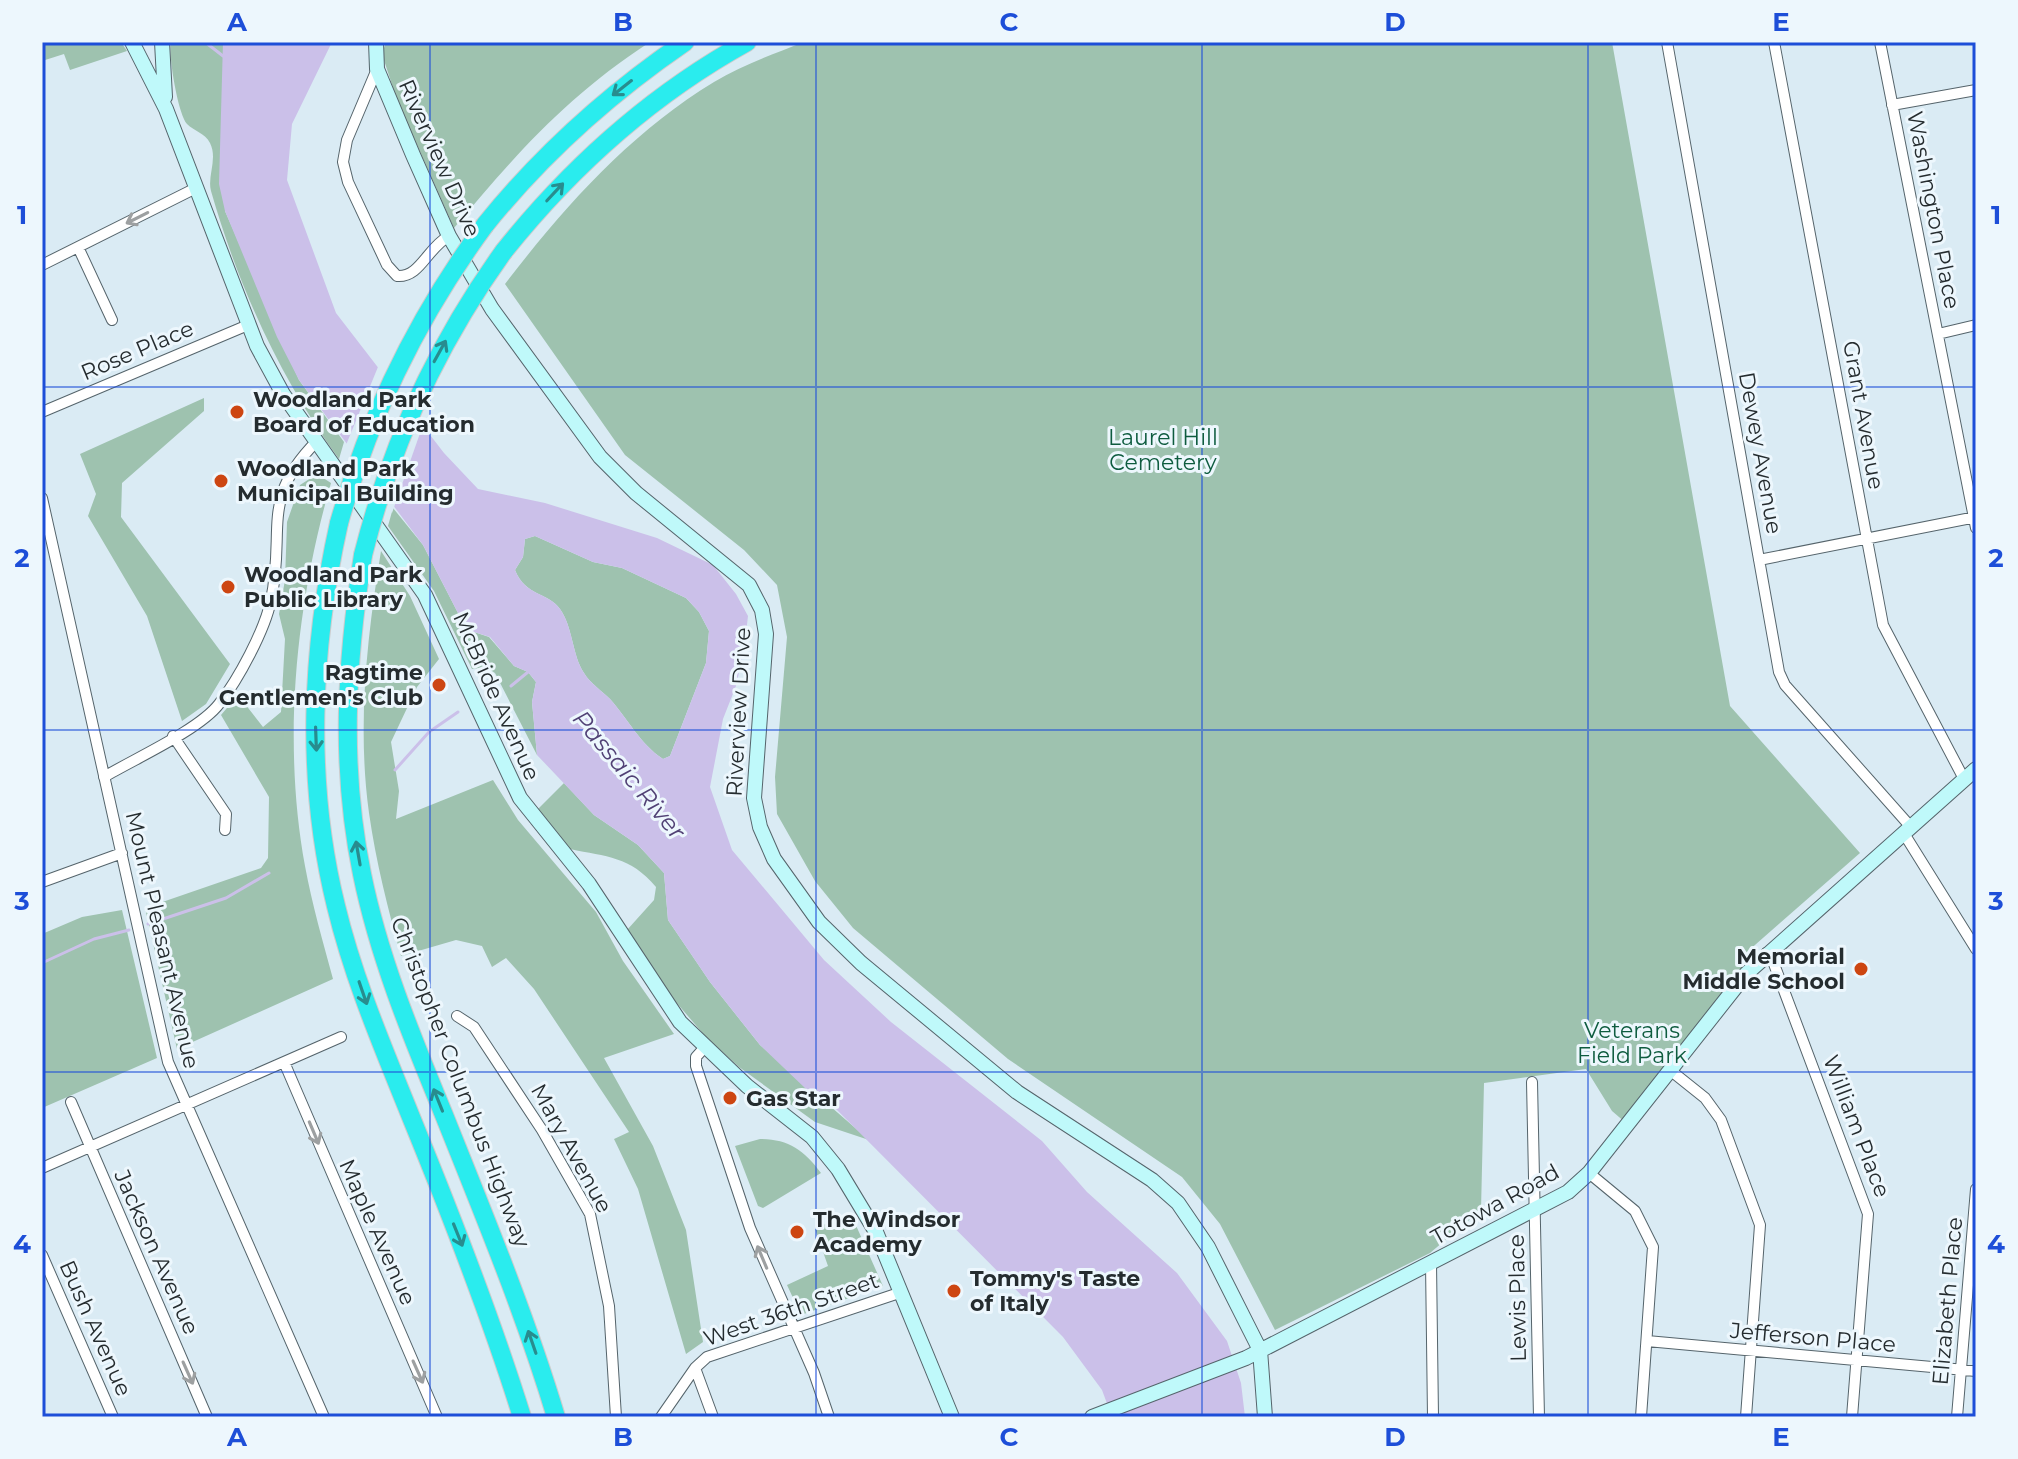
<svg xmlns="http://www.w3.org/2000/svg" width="2018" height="1459" font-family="Montserrat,sans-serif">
	<rect width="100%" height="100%" fill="#daebf4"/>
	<path fill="#9ec2af" d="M42,42H121L127,51L70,70L64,54L42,61Z
		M171,42H223L225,211L299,380L344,442L339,459C281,380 238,286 211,191C207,176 218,159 210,143C205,133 194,131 187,124C178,114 168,55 171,42Z
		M386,42H650C566,97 517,153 454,228L397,100L382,54Z
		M804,42H1612L1730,706L1860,853L1747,952L1753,960L1626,1123L1612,1111L1586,1069L1484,1083L1481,1210L1430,1253L1275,1330L1220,1224L1182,1177L1008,1059L853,928L815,881L777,814L775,777L787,637L777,585L744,550L625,455L505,284C564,207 630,133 714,82C742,65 774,54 804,42Z
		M204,398V411L122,483L121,517L230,664L206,704L182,721L147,616L88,516L96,494L80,454Z
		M317,474L331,483C296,604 282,741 305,866C312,904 323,942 333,979L177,1049L145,908L261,868L268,858L269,797L221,715L238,695L263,727L281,712L285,639L279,614L285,580L287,522L300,485Z
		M393,508L423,545L458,613L471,631L489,637L514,666L528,672L536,682L532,702L537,755L495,673L486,667L472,669L434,591L388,526Z
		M535,536L593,562L622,568L686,598L699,612L709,631L706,663L670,756L663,759C640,744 628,719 610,699C602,691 590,683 584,673C572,655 573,627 560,609C548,592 526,597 515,570L523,557L525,539Z
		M381,551L410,596L439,659L417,687L391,742L399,791L396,819L493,780L518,820L596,912L623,961L674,1034L604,1058L653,1146L686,1230L703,1342L686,1354L638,1189L614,1139L629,1132L534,989L506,958L492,967L482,946L456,940L401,956C388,909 376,862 369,813C357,726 367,637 381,551Z
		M564,783L594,815L638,845L664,873L668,920L710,982L760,1045L869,1140L815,1122L739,1067L706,1037L669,994L627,930L654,900L656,887C630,856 607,857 570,849L538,809Z
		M122,910L157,1058L42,1108V934L82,917Z
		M760,1139C788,1139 804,1150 821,1173L763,1208L758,1206L735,1146Z
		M850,1212L883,1286L801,1315L787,1285L828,1266L815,1229Z"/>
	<path fill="#cbc0e9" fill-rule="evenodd" d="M223,42H332L292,124L287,180L336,313L444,453L478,489L545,503L657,538L713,565L736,594L748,616L744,650L736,686L723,719L710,787L732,850L824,960L891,1022L1042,1141L1087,1192L1177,1273L1227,1341L1241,1383L1245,1417H1112L1102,1390L1063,1337L835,1108L805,1088L760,1045L710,982L668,920L664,873L638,845L594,815L537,755L532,702L536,682L528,672L514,666L490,637L471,631L458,613L423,545L299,380L277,337L225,211L219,184ZM535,536L593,562L622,568L686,598L699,612L709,631L706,663L670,756L663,759C640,744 628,719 610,699C602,691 590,683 584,673C572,655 573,627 560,609C548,592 525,596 515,570L523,557L525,539Z"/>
	<path fill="#daebf4" d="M380,362L425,419L392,513L344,450Z"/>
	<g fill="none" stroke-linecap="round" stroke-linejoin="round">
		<path stroke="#cbc0e9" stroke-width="3" d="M205,42L223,56
			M511,686L528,672
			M395,770L429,732L458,712
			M148,924L226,898L269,873
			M42,963L94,939L129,930"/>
		<defs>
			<path id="street" d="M1667,42L1779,672L1785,685L1910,826
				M1774,42L1883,625L1964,779
				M1880,42L1976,528
				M377,69L347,140L343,162L348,182L387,265L397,276C420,278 427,248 449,236
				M1892,105L1976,90
				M78,247L112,320
				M42,265L196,188
				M1938,334L1976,325
				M42,412L248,325
				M42,498L168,1062L324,1417
				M1759,560L1976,517
				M173,736L226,814L225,830
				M104,777C134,759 199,730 219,704C238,680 265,630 271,600C286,530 259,499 317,441
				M1903,832L1976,949
				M42,882L122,853
				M1766,953L1774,964L1868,1214L1852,1417
				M457,1016L474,1027L542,1130L590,1214L609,1306L616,1417
				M705,1047L696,1057V1066L750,1228L814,1373L829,1417
				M284,1062L437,1417
				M1670,1070L1705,1098L1721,1120L1760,1225L1746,1417
				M1532,1082L1539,1417
				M71,1102L207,1417
				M42,1168L341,1037
				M1589,1173L1635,1211L1653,1247L1641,1417
				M42,1255L113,1417
				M1431,1263L1433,1417
				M1647,1341L1976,1371
				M695,1368L713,1417
				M661,1417L695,1368L707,1357L902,1292
				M1957,1417L1976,1189"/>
			<path id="secondary" d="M132,42L166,109L257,346L283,394L425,595L520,798L589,884L680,1022L747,1086L812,1137L838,1169L876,1232L952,1417
				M162,42L165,97
				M376,42L377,69L413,155L449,236L492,309L600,457L636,493L749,585L762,610L766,634L754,798L760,827L774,859L819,922L861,963L1017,1092L1152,1180L1178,1203L1208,1247L1260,1350L1265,1417
				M1092,1417L1246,1358L1568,1192L1589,1173L1746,974L1976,769"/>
			<path id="highway" d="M485,225C543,153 609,94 685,42
				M504,251C572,166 651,95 747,42
				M339,523C311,648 305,781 336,906C354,981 385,1052 413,1122C453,1220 491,1317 522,1417
				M363,555C346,662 340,767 362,874C379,958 412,1037 444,1115C484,1215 525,1314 556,1417"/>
		</defs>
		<use href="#street" stroke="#55646b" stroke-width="12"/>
		<use href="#secondary" stroke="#55646b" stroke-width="16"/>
		<use href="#highway" stroke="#cbcccd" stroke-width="20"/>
		<use href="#street" stroke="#fff" stroke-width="10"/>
		<use href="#secondary" stroke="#bff9fa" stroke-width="14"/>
		<use href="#highway" stroke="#2aecee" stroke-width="18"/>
		<defs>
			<path id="highway-bridge" d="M339,523C370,414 418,316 485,225
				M363,555C391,444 437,344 504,251"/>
		</defs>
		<use href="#highway-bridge" stroke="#cbcccd" stroke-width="20" stroke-linecap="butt"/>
		<use href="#highway-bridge" stroke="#2aecee" stroke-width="18"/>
	</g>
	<defs><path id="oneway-shaft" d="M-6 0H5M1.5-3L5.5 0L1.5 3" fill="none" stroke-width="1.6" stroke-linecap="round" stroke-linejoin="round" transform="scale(2)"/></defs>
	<g stroke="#288c8e">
		<use href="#oneway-shaft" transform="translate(622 88) rotate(142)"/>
		<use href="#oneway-shaft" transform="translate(555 192) rotate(-47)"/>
		<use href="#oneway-shaft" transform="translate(440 351) rotate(-61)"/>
		<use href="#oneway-shaft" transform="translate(316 739) rotate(88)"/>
		<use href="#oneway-shaft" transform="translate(358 853) rotate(-100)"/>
		<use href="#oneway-shaft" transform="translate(363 993) rotate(71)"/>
		<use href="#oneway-shaft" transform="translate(438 1100) rotate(-112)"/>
		<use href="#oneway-shaft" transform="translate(458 1235) rotate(68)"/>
		<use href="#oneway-shaft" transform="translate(532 1342) rotate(-109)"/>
	</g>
	<g stroke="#9da0a1">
		<use href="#oneway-shaft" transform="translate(137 218) rotate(153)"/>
		<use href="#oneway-shaft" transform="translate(314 1133) rotate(67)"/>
		<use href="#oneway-shaft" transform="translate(762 1257) rotate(-113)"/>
		<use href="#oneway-shaft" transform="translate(418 1372) rotate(66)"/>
		<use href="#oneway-shaft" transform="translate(188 1373) rotate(66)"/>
	</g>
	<path fill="none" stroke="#1d4ed8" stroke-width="2" stroke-opacity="0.55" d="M430,42V1417M816,42V1417M1202,42V1417M1588,42V1417M42,387H1976M42,730H1976M42,1072H1976"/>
	<g fill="#cd4612" stroke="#edf7fd" stroke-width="3">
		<circle cx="237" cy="412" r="8"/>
		<circle cx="221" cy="481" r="8"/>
		<circle cx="228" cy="587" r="8"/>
		<circle cx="439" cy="685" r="8"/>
		<circle cx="1861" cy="969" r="8"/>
		<circle cx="730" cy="1098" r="8"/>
		<circle cx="797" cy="1232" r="8"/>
		<circle cx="954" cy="1291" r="8"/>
	</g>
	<g text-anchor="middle" stroke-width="6" stroke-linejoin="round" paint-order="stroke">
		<g font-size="22" fill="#252c2f" stroke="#edf7fd">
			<text transform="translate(440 158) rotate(66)" y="8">Riverview Drive</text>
			<text transform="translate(1934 210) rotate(79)" y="8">Washington Place</text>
			<text transform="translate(137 350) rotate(-23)" y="8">Rose Place</text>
			<text transform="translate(1864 415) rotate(80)" y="8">Grant Avenue</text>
			<text transform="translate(1761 453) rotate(80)" y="8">Dewey Avenue</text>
			<text transform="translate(497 696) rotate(66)" y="8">McBride Avenue</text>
			<text transform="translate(738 712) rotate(-87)" y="8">Riverview Drive</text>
			<text transform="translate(163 940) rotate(77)" y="8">Mount Pleasant Avenue</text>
			<text transform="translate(461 1082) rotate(69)" y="8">Christopher Columbus Highway</text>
			<text transform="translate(1857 1126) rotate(69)" y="8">William Place</text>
			<text transform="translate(572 1148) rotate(61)" y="8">Mary Avenue</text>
			<text transform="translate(1495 1204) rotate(-29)" y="8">Totowa Road</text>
			<text transform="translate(378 1232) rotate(66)" y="8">Maple Avenue</text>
			<text transform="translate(157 1252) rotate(66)" y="8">Jackson Avenue</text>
			<text transform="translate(1517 1298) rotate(-91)" y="8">Lewis Place</text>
			<text transform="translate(1947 1301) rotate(-85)" y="8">Elizabeth Place</text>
			<text transform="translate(791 1309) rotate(-19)" y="8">West 36th Street</text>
			<text transform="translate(96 1328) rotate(66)" y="8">Bush Avenue</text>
			<text transform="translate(1813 1337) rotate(5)" y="8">Jefferson Place</text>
		</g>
		<g font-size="22" font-weight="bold" fill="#252c2f" stroke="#edf7fd" text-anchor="start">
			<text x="253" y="407">Woodland Park<tspan x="253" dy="25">Board of Education</tspan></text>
			<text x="237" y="476">Woodland Park<tspan x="237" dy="25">Municipal Building</tspan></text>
			<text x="244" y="582">Woodland Park<tspan x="244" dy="25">Public Library</tspan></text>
			<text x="423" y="680" text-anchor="end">Ragtime<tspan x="423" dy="25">Gentlemen's Club</tspan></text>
			<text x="1845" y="964" text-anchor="end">Memorial<tspan x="1845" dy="25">Middle School</tspan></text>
			<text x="746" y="1106">Gas Star</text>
			<text x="813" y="1227">The Windsor<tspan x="813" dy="25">Academy</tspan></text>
			<text x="970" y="1286">Tommy's Taste<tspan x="970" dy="25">of Italy</tspan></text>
		</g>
		<g font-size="22" fill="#0e5c3f" stroke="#edf7fd">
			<text x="1163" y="445">Laurel Hill<tspan x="1163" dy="25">Cemetery</tspan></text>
			<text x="1632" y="1038">Veterans<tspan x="1632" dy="25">Field Park</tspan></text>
		</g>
		<g font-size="24" font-style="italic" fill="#514175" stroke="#edf7fd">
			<text transform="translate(629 775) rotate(50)" y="8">Passaic River</text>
		</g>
	</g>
	<rect width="2018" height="1459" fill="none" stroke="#edf7fd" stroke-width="88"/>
	<rect x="44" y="44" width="1930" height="1371" fill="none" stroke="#1d4ed8" stroke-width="3"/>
	<g font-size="26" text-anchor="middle" font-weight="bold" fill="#1d4ed8">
		<text x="237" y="31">A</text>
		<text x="623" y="31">B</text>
		<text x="1009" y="31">C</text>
		<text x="1395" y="31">D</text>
		<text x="1781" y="31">E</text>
		<text x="22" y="224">1</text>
		<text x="1996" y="224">1</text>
		<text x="22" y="567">2</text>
		<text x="1996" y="567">2</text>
		<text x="22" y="910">3</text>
		<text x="1996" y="910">3</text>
		<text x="22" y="1253">4</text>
		<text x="1996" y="1253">4</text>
		<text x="237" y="1446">A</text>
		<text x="623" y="1446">B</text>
		<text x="1009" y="1446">C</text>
		<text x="1395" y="1446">D</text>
		<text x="1781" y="1446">E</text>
	</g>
</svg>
